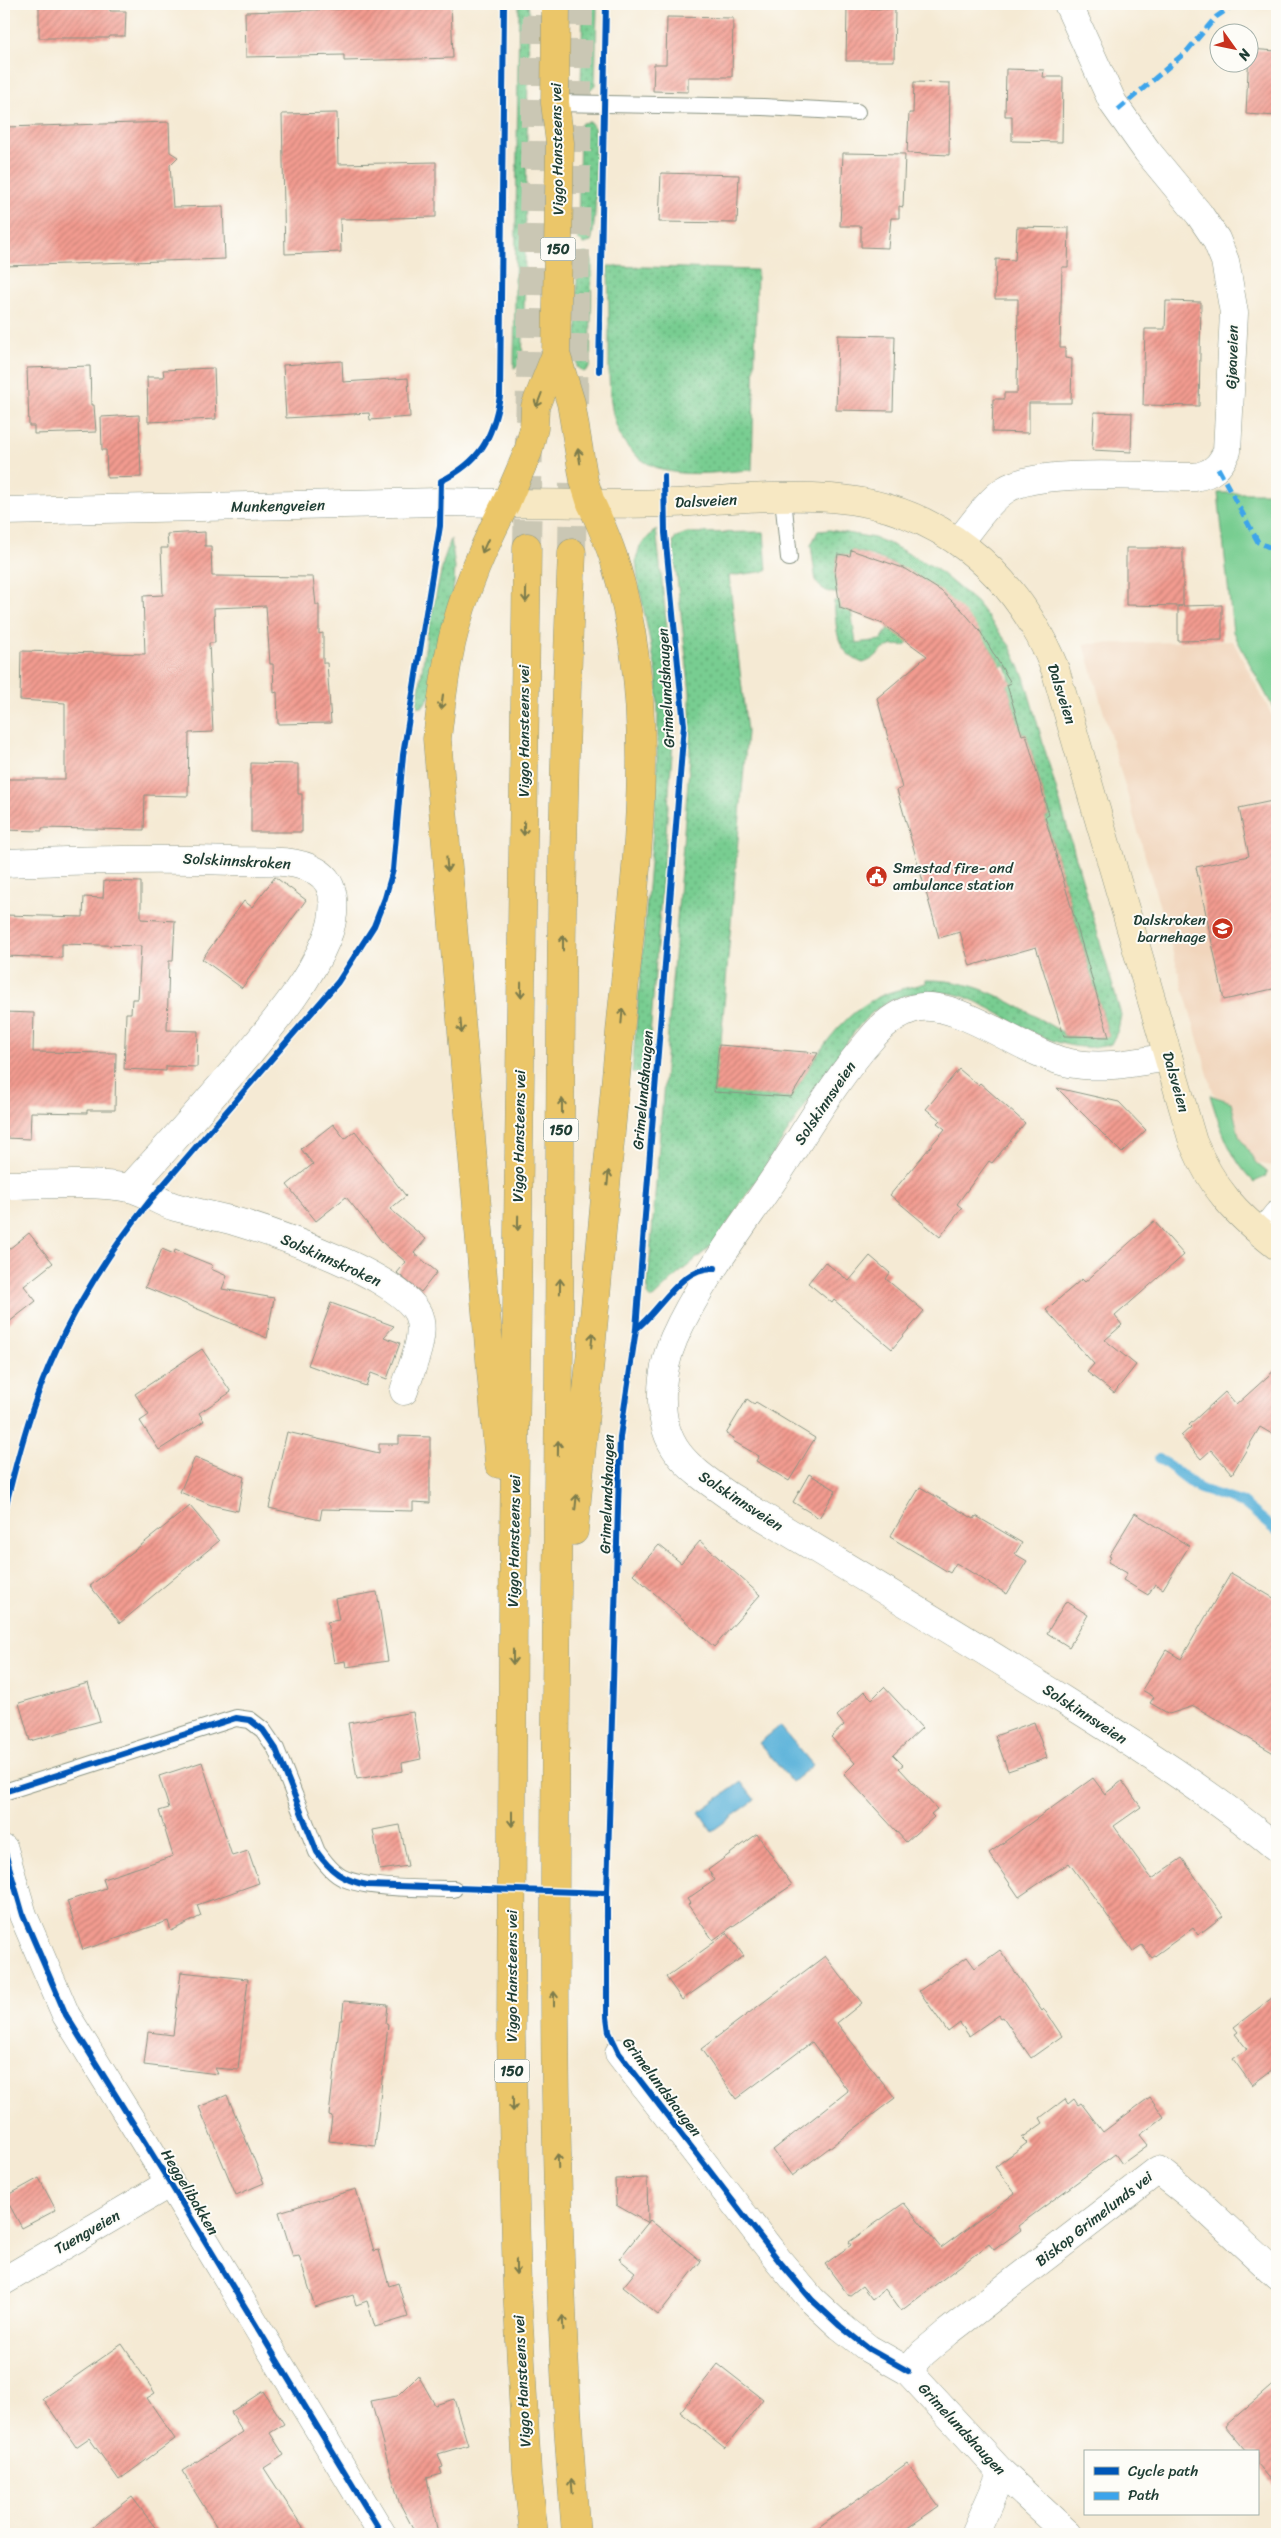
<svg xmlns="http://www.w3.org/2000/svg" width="1281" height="2538" font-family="Sriracha,sans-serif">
	<defs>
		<pattern id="grass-dots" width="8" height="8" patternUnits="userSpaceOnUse" patternTransform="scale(1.25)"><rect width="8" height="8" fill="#78cd91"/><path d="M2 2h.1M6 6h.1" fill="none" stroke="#62a877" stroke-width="1.8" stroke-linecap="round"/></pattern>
		<pattern id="building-hatch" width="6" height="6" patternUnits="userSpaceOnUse" patternTransform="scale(1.25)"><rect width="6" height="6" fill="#f39b90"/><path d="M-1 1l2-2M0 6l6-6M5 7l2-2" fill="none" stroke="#c48076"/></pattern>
	</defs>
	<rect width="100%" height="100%" fill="#fdfcf7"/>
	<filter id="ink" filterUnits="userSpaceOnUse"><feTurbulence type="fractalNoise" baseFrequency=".02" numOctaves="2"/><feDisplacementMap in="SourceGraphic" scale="10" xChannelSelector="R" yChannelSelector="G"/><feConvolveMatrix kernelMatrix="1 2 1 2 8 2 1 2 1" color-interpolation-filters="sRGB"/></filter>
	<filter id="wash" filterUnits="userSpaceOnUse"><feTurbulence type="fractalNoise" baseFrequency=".0096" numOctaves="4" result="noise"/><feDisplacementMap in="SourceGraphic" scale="20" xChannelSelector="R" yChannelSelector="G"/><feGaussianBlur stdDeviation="1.12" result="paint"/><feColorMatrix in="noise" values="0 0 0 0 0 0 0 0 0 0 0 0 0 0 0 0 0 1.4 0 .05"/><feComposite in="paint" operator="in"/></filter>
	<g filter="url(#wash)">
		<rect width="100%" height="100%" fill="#f5ead4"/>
		<path fill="#f1d5bc" d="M1233,641L1277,725V1167L1256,1163L1239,1136L1231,1102L1214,1095L1084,644Z"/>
		<path fill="url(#grass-dots)" stroke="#4c8562" d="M523,4L528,5L529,13L524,310L522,359L519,366L514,368L519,6Z
			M583,4H595L597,9L595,85L588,92L581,88Z
			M590,122L595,129C594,162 599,211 591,242L583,244L578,239L580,126L582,123Z
			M587,253L592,261L590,367L584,372L577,367V258L579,255Z
			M608,266L757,270L752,470C725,471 694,477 668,471C607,456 609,400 609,350C609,322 609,294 608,266Z
			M656,529L673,681V741L649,1050L641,1073H632L656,794L658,716L657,675L638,582L636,560L640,546Z
			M830,530L874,538L892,545L935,568L976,602L1010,646L1024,677L1121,1015L1118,1030L1111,1044C1091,1051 1067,1046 1048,1039C1019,1028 994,1008 965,997C940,988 903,991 880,1007C864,1017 853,1034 842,1049L714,1244L678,1274L652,1299L647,1295L648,1283L690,756V693L673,543L676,537L687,533L764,532L767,571L729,576L747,732L721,1041L714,1091L791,1097C816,1057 839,1013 885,994C898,989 913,987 926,983V980C981,979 1016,1006 1062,1032L1064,1036L1092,1038L1109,1036L1045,817L1049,815L1026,734L1022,735L1007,685L1011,683L1006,665L1000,666C970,605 917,565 851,550L850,556L838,554L835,572L838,593C830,594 821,589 816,582L811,545L818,531Z
			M451,539L455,567L454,584L432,694L422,707L417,706L427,635L444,559Z
			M841,600L840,608L851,611L856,643L881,640L889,627L909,641L905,646C879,642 883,657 863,663C834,652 837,628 834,601Z"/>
		<path fill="#78cd91" stroke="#4c8562" d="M1218,493H1277V715L1233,632Z
			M1210,1095L1231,1102L1239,1136L1256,1163L1267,1172L1265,1177L1254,1182C1231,1160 1219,1125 1210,1095Z"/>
		<path fill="#5db4da" stroke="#3e7887" d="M780,1726L813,1765L792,1782L759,1743Z
			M741,1782L755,1800L712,1831L699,1812Z"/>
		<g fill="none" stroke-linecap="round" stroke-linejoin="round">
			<path stroke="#5db4da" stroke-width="10" d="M1159,1458L1200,1489L1243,1503L1277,1531"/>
		</g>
		<g id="blocks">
			<path fill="url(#building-hatch)" d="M39,4H110V11H126L125,36H110L109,38H39Z
				M376,4H451L453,58L344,61V55L246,57L245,12L342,9V5Z
				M847,8L895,9L894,61H846Z
				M667,17L733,18L732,77H688V92L653,91L654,64H666Z
				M1249,49L1277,51V116L1246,114Z
				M1006,69L1044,70L1043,77H1063L1062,142L1012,141V116H1005Z
				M914,82L950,83L949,155L907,153L909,113H913Z
				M337,113L338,164L436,162V217L340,219L341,252L285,254L282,114Z
				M169,122L170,152L178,157L170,165L173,207L223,206L225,259L4,266L6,127Z
				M843,153L905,154L903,207L899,206V218H891L888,248L861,247V226H840Z
				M661,173L739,175L737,223L659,222Z
				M1017,227L1069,228L1068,267H1062L1060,348H1065V358L1072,359L1071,403H1029V433L992,432L993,399H1004V393H1017L1018,299H995L996,259L1015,260Z
				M1166,301L1201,302L1199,406L1143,405L1145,329H1165Z
				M838,335L895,336L893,411L836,410Z
				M342,361L343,382L408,378L410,417L370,420L369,413L286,418L283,365Z
				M90,366L91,405H94L96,432L34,434V426H29L27,368Z
				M214,368L216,419L148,422L147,377H164L163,370Z
				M1094,412L1132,413L1131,452L1092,450Z
				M139,415L141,477L107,478L106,450H102L101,417Z
				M205,532V546H211L212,576L313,577L316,605H319V634L323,633V663H327L331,723L278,724L277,692L274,693L273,664H270L266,606L214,608L215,643H209L213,732L189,733L188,796L145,795L144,830L42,828V831L4,830V779H65V703L20,700L21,651L145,654L143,596L163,595L161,548H168L167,534Z
				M1126,548H1183V606L1222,605V640L1178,641V606H1182L1126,605Z
				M851,550L906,569L941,591L962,610L980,631L1011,683L1007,685L1022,735L1026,734L1049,815L1045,817L1109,1037L1064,1036L1036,947L970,966L960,932L939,938L897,790L902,788L877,698L927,656L883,624L840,608L835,572L838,554L850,556Z
				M251,763L298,764V794H302V832H251Z
				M1277,800V988L1224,1000L1196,867L1249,856L1239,808Z
				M275,877L306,900L242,988L202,959L244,901L252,907Z
				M104,881L141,882V919L175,921L173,961H169L167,1030L198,1031L197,1067L166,1066V1071L124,1069L126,1013H131L132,999H138L141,946L62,944V958L4,956V915L83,917L84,897L103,898Z
				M4,1012L34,1013L33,1052L116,1053L115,1110H87V1113L31,1112L30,1139L4,1138Z
				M719,1045L818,1053L791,1097L714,1092Z
				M959,1069L978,1085L980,1083L1025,1123L992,1163L989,1161L957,1204L962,1208L940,1237L890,1195L945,1129L937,1123L940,1120L926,1109Z
				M1057,1088L1119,1102L1146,1130L1122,1153Z
				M333,1124L345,1139L355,1131L406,1196L390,1209L426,1239L414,1253L437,1272L421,1292L397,1273L406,1262L383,1243L346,1197L316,1221L287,1185L313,1164L301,1149Z
				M1154,1221L1184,1255L1115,1316L1122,1325L1105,1340L1136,1365L1114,1393L1087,1372L1094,1364L1046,1310L1082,1279L1085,1282Z
				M29,1233L53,1263L24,1286L36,1301L4,1326V1253Z
				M162,1249L174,1254L175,1250L212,1265L211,1269L227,1276L222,1289L274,1298L267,1338L145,1287Z
				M870,1256L890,1273L886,1279L924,1311L892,1349L834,1300L832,1303L808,1283L825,1262L849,1281Z
				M331,1303L394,1326L384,1337L400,1343L387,1379L371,1373L366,1386L308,1365Z
				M202,1349L231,1392L199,1413L204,1421L159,1450L140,1421L149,1415L135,1394Z
				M1277,1368V1437L1260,1427L1232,1474L1211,1450L1201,1459L1181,1436L1191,1427L1189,1425L1225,1392L1236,1405Z
				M747,1399L754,1404L756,1402L815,1438L789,1481L756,1461L759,1456L733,1441L734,1438L726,1434Z
				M287,1432L379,1453V1444H399V1436L430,1437V1503L413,1502V1511L322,1509L320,1520L269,1508Z
				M195,1457L244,1477L238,1511L211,1505L180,1492Z
				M809,1474L836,1490L819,1518L793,1502Z
				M920,1487L974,1519L976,1516L1022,1543L1015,1554L1027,1561L1007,1594L956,1563L950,1573L890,1537Z
				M190,1506L219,1541L120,1623L90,1586Z
				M1135,1513L1189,1546L1163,1589L1155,1584L1148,1595L1123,1580L1127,1573L1108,1562L1111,1557L1109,1556Z
				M700,1541L760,1595L714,1647L633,1574L659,1545L681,1563Z
				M1231,1573L1277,1600V1755L1194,1706L1169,1714L1150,1703L1154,1697L1142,1690L1166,1650L1181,1659Z
				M377,1592L388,1661L346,1667L345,1661L334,1663L327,1622L339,1620L335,1599Z
				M1066,1601L1088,1615L1069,1647L1047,1633Z
				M88,1683L100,1721L30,1741L19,1703Z
				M884,1687L922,1728L893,1755L903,1765L899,1768L937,1809L931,1814L934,1817L906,1842L844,1774L855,1763L831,1737L844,1725L837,1716L864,1691L872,1699Z
				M413,1712L421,1759L402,1763L403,1771L357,1779L348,1723Z
				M1034,1722L1047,1758L1008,1771L995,1736Z
				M202,1762L232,1856L248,1851L259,1883L197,1905L201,1916L171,1931L168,1921L83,1950L67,1901L106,1888L103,1879L173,1856L159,1811L169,1808L159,1776Z
				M1093,1778L1105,1794L1122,1781L1141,1807L1114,1826L1152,1879L1182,1858L1223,1916L1198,1935L1193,1928L1152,1958L1142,1945L1133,1951L1069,1863L1019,1897L989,1853Z
				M400,1825L408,1866L380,1870L373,1830Z
				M757,1834L792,1885L713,1940L688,1905L690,1903L687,1899L715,1880L708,1870Z
				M727,1933L744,1956L682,2000L666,1977Z
				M1000,1950L1042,2011L1044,2009L1062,2036L1031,2058L1003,2017L1001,2018L999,2015L969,2036L960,2023L948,2032L919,1991L967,1957L975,1968Z
				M825,1956L862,2003L837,2023L895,2098L792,2176L773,2150L848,2091L812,2042L736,2099L701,2049Z
				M181,1972L248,1979L238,2070L215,2068L218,2074L144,2065L148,2032L173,2035Z
				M1277,1994V2066L1252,2085L1233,2059L1247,2049L1235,2034L1238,2032L1234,2027Z
				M344,2001L388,2005L386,2024L388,2025L375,2146L329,2141L332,2116L329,2115L340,2020H342Z
				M227,2095L264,2183L236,2195L199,2107Z
				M1150,2097L1164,2117L1140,2135L1148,2145L1122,2164L1115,2154L1018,2226L1021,2230L994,2250L989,2244L901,2311L885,2289L872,2299L862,2286L849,2296L825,2264L851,2245L849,2242L904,2203L941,2248L1015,2193L995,2167L1027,2143L1022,2138L1043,2123L1040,2118L1065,2099L1068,2104L1074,2099L1078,2105L1081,2103L1103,2132Z
				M39,2178L56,2210L22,2228L5,2197Z
				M647,2178L648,2223L616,2205L615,2179Z
				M356,2189L374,2251L379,2250L389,2286L398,2283L408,2317L375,2327L367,2301L356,2305L353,2295L315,2307L299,2256L293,2257L279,2212Z
				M650,2220L701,2261L658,2315L623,2287L635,2272L619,2259Z
				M122,2344L155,2393L147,2398L175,2439L119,2480L89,2438L76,2447L43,2399Z
				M718,2364L763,2399L725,2448L680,2412Z
				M418,2375L435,2405L454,2399L468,2445L438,2454L443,2467L440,2468L442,2474L427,2478L438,2534H416L399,2502L371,2401L397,2396Z
				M1277,2381V2488L1257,2464V2452H1247L1225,2426Z
				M263,2391L284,2424L270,2433L284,2455L264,2468L307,2534H221L182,2471L243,2432L231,2412Z
				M907,2463L939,2506L899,2534H809Z
				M132,2497L160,2534H84Z"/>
		</g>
	</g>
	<g filter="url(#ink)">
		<use href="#blocks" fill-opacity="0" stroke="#8a9484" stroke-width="1"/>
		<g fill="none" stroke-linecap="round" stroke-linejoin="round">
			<path stroke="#cac7b4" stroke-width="28" stroke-dasharray="28 14" stroke-linecap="butt" d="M574,404L579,4
				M527,547L537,4
				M572,553L573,479"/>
			<defs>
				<path id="lane" d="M555,103L763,107L857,112
					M783,498L789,558
					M4,1792L236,1718L250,1720L263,1730L276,1749L317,1852C324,1861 329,1869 338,1875C359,1890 426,1888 454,1889"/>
				<path id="street" d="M4,511L440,502L506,503
					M959,541C973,525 987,502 1005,490C1039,467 1151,478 1195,477C1212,474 1220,467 1227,451L1234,313L1225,261L1216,239L1199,214L1147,151L1113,103L1068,4
					M4,863C81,860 157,858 234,861C261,862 292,858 316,871C340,884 335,919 326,940C309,981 278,1018 250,1052C211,1098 171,1143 130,1188
					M1168,1057C1133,1063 1100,1070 1065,1062C1022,1052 956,998 915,1008C897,1013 882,1025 870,1040C834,1081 806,1131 776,1176C742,1227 699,1282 674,1338C667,1354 662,1376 662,1393C660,1449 688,1467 729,1496C841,1564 954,1631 1065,1701C1138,1747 1211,1793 1277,1848
					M4,1185C41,1185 94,1181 129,1188C145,1191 159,1202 175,1207C194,1212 214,1216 234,1221C274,1233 401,1276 418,1314C427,1336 411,1368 404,1391
					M1262,1234L1277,1215
					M4,1849L23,1915L66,2015L170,2183L382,2534
					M619,2053L779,2261L812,2300L840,2326L869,2349L908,2371L1002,2473L1068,2534
					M4,2281L170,2183
					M908,2371L923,2353L948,2332L1158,2170L1196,2200L1277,2275
					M975,2534L1002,2473"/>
				<path id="secondary" d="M506,503C562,503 617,505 673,503C725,500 779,494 831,498C939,506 1016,572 1055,669L1193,1142C1213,1190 1237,1215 1277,1246"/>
				<path id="primary" d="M556,4L555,103L560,143L556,354L571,403L584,481L591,503
					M506,503L528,452L534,428L535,407L556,354"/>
				<path id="highway" d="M527,547L513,1608L511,2035L517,2288L527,2472L534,2534
					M572,553C558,864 561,1177 558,1489C555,1837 547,2187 576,2534
					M499,1464L437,739C440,713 443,686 448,660C458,605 481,551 506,503
					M574,1531C589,1368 605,1206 619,1043C633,885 662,721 616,566C610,544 600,523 591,503"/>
			</defs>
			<use href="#lane" stroke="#8a9484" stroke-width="18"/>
			<use href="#street" stroke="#8a9484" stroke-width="29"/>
			<use href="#secondary" stroke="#8a9484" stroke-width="29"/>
			<use href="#primary" stroke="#8a9484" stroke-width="29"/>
			<use href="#highway" stroke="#8a9484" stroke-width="29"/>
			<use href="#lane" stroke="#fff" stroke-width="16"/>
			<use href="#street" stroke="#fff" stroke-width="28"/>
			<use href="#secondary" stroke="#f7e8c3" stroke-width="28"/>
			<use href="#primary" stroke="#ebc669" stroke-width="28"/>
			<use href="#highway" stroke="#ebc669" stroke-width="28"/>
			<path stroke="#3da4eb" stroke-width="5" stroke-dasharray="10 5" stroke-linecap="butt" d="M1118,110L1187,51L1216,17L1235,4
				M1218,468L1258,542L1271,548L1277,545"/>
			<defs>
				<path id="cycleway" d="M599,371L606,4
					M664,476L665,533L684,725L636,1329L620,1437L607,1893V2017L609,2032L619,2053L779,2261L812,2300L840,2326L869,2349L908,2371
					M636,1329C661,1310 680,1266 715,1268
					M4,1513C13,1475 23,1436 36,1399C62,1326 104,1258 152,1198L338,982L374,926L385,898L393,870L403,755L440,526L441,481C480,462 493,438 500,396L504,4
					M4,1792L236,1718L250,1720L263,1730L276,1749L317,1852C331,1872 343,1880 367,1885L607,1893
					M4,1849L23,1915L66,2015L170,2183L382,2534"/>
			</defs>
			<use href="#cycleway" stroke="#fdfcf7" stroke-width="9"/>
			<use href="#cycleway" stroke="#0057b8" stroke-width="6"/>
		</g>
		<defs><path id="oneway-shaft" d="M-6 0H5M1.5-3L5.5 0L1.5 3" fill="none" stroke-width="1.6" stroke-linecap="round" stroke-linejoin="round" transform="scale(1.25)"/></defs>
		<g stroke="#7b7b4c">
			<use href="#oneway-shaft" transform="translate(539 400) rotate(111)"/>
			<use href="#oneway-shaft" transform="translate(579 456) rotate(-99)"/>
			<use href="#oneway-shaft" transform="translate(485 546) rotate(114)"/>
			<use href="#oneway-shaft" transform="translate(526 595) rotate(91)"/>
			<use href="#oneway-shaft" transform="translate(442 702) rotate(98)"/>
			<use href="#oneway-shaft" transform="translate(524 828) rotate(91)"/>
			<use href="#oneway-shaft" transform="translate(447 864) rotate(85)"/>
			<use href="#oneway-shaft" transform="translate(563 943) rotate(-90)"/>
			<use href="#oneway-shaft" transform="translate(521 990) rotate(91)"/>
			<use href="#oneway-shaft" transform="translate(622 1016) rotate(-85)"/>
			<use href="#oneway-shaft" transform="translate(461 1026) rotate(85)"/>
			<use href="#oneway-shaft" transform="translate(562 1106) rotate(-90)"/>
			<use href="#oneway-shaft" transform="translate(608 1178) rotate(-85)"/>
			<use href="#oneway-shaft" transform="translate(518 1223) rotate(91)"/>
			<use href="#oneway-shaft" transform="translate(560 1286) rotate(-89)"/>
			<use href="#oneway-shaft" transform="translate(592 1340) rotate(-84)"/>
			<use href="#oneway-shaft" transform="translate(558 1448) rotate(-89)"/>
			<use href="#oneway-shaft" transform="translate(576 1502) rotate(-84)"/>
			<use href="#oneway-shaft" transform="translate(513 1657) rotate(90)"/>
			<use href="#oneway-shaft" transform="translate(512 1819) rotate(90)"/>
			<use href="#oneway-shaft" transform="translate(554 1999) rotate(-90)"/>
			<use href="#oneway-shaft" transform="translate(513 2104) rotate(89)"/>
			<use href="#oneway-shaft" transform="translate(558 2161) rotate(-92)"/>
			<use href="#oneway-shaft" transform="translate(516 2267) rotate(89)"/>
			<use href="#oneway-shaft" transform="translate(563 2323) rotate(-93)"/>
			<use href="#oneway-shaft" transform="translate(572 2486) rotate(-95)"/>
		</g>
	</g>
	<defs>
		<symbol id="civic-disc" viewBox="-11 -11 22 22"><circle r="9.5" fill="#c8321e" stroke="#fdfcf7"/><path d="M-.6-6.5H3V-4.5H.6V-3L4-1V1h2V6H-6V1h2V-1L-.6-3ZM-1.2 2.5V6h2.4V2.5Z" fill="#fff"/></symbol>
		<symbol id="school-disc" viewBox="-11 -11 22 22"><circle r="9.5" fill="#c8321e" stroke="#fdfcf7"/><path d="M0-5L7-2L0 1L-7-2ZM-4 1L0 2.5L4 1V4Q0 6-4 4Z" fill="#fff"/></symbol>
	</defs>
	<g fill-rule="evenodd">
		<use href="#civic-disc" x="864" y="864" width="25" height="25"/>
		<use href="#school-disc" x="1210" y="916" width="25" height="25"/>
	</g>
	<g text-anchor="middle" stroke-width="4" stroke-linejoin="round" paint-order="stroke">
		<g fill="#fdfcf7" stroke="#62766e" stroke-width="1">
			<rect x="540.5" y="237.5" width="35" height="23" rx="4"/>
			<rect x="543.5" y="1118.5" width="35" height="23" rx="4"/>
			<rect x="494.5" y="2059.5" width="35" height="23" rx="4"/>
		</g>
		<g font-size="14" font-weight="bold" fill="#1f3d34">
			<text x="558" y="254">150</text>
			<text x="561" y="1135">150</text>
			<text x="512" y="2076">150</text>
		</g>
		<g font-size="15" fill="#1f3d34" stroke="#fdfcf7">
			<text transform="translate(557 149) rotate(-91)" y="5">Viggo Hansteens vei</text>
			<text transform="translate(1232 357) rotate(-88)" y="5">Gjøaveien</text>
			<text transform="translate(706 501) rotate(-3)" y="5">Dalsveien</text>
			<text transform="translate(278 506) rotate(-1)" y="5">Munkengveien</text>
			<text transform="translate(666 688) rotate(-93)" y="5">Grimelundshaugen</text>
			<text transform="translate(1062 694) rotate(72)" y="5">Dalsveien</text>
			<text transform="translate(524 731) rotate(-90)" y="5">Viggo Hansteens vei</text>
			<text transform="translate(237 861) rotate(3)" y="5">Solskinnskroken</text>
			<text transform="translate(1176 1082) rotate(74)" y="5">Dalsveien</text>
			<text transform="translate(643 1090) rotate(-85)" y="5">Grimelundshaugen</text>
			<text transform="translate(825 1103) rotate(-56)" y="5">Solskinnsveien</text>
			<text transform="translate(519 1136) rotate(-89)" y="5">Viggo Hansteens vei</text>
			<text transform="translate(331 1260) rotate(24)" y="5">Solskinnskroken</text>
			<text transform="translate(607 1494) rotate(-88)" y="5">Grimelundshaugen</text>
			<text transform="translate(741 1501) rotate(33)" y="5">Solskinnsveien</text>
			<text transform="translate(514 1541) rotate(-89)" y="5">Viggo Hansteens vei</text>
			<text transform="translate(1085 1714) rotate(33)" y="5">Solskinnsveien</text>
			<text transform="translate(512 1976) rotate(-90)" y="5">Viggo Hansteens vei</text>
			<text transform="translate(662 2087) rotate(53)" y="5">Grimelundshaugen</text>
			<text transform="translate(190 2192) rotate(59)" y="5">Heggelibakken</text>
			<text transform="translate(1094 2219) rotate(-38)" y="5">Biskop Grimelunds vei</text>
			<text transform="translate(87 2232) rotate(-30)" y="5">Tuengveien</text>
			<text transform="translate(522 2381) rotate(-93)" y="5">Viggo Hansteens vei</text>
			<text transform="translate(962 2429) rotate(47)" y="5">Grimelundshaugen</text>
		</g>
		<g font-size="15" fill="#1f3d34" stroke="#fdfcf7" text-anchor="start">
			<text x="893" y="873">Smestad fire- and<tspan x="893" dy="17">ambulance station</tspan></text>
			<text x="1206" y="925" text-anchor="end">Dalskroken<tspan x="1206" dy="17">barnehage</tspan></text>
		</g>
	</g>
	<rect width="1281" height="2538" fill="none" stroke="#fdfcf7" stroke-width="20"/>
	<rect x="1084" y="2450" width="175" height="65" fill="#fdfcf7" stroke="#a4b0a9"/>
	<rect x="1094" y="2467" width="25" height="8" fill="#0057b8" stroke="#a4b0a9"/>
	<text x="1128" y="2476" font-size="15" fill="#1f3d34">Cycle path</text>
	<rect x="1094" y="2492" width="25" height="8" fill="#3da4eb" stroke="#a4b0a9"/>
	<text x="1128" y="2500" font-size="15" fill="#1f3d34">Path</text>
	<g transform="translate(1234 48) rotate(123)"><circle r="24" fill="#fdfcf7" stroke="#a4b0a9"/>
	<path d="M0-4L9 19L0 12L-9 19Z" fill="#c8321e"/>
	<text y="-8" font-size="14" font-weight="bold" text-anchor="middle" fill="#1f3d34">N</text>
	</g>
</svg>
